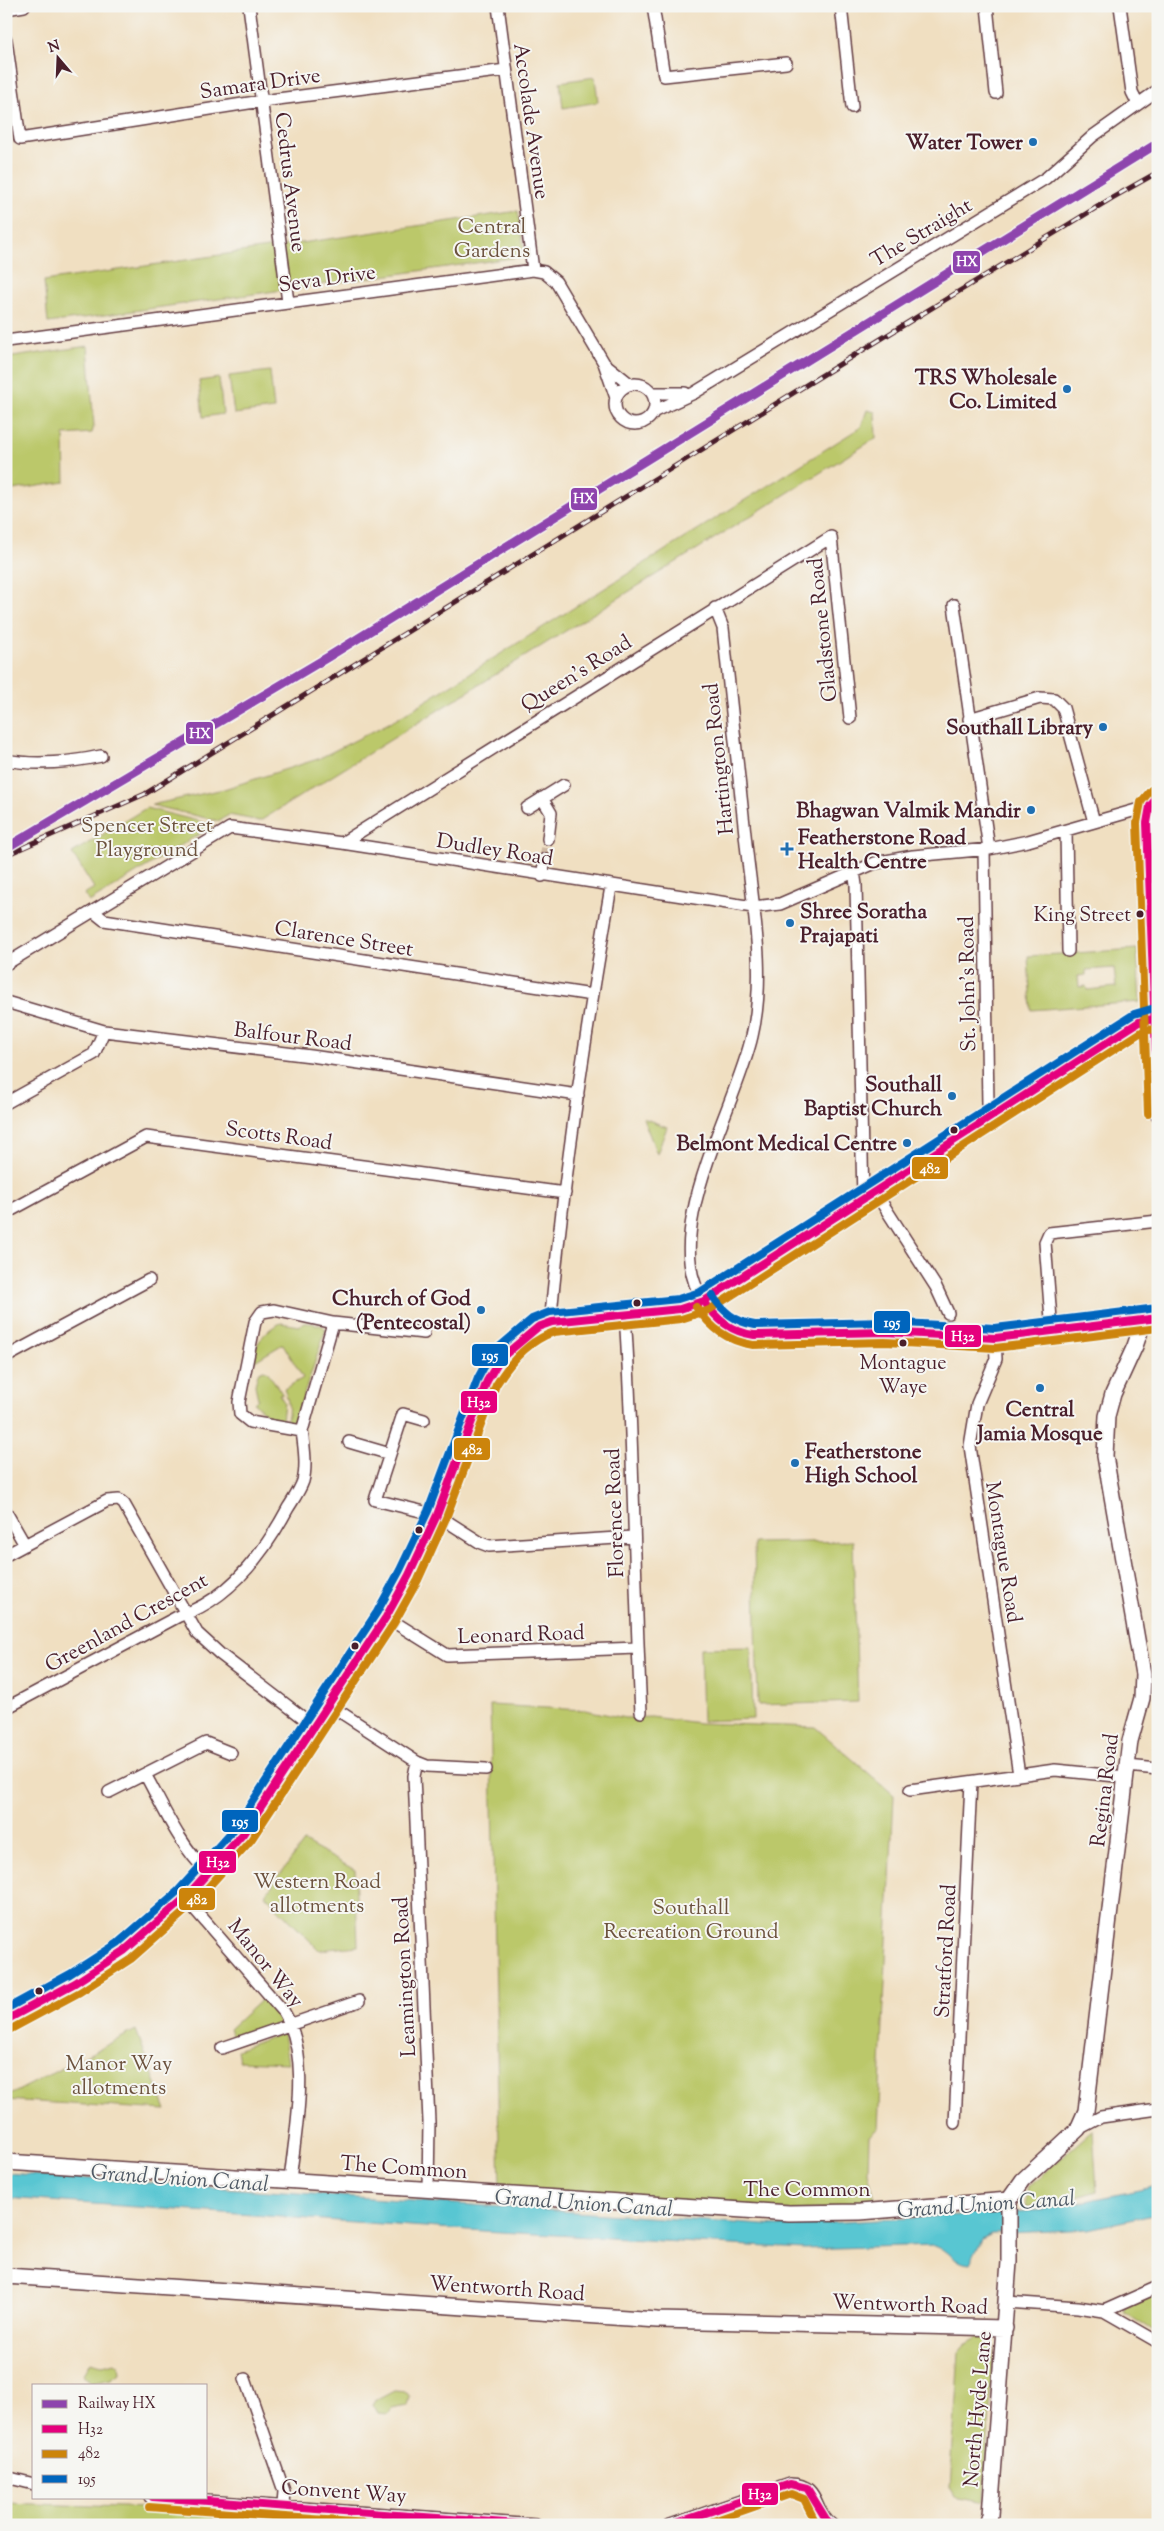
<svg xmlns="http://www.w3.org/2000/svg" width="1164" height="2531" font-family="'Sorts Mill Goudy',serif">
	<rect width="100%" height="100%" fill="#f6f6f2"/>
	<filter id="ink" filterUnits="userSpaceOnUse"><feTurbulence type="fractalNoise" baseFrequency=".02" numOctaves="2"/><feDisplacementMap in="SourceGraphic" scale="10" xChannelSelector="R" yChannelSelector="G"/><feConvolveMatrix kernelMatrix="1 2 1 2 8 2 1 2 1" color-interpolation-filters="sRGB"/></filter>
	<filter id="wash" filterUnits="userSpaceOnUse"><feTurbulence type="fractalNoise" baseFrequency=".0096" numOctaves="4" result="noise"/><feDisplacementMap in="SourceGraphic" scale="20" xChannelSelector="R" yChannelSelector="G"/><feGaussianBlur stdDeviation="1.12" result="paint"/><feColorMatrix in="noise" values="0 0 0 0 0 0 0 0 0 0 0 0 0 0 0 0 0 1.4 0 .05"/><feComposite in="paint" operator="in"/></filter>
	<g filter="url(#wash)">
		<rect width="100%" height="100%" fill="#f0dfc1"/>
		<path fill="#bbc86a" stroke="#82744a" fill-rule="evenodd" d="M595,77L598,102L563,108L560,82Z
			M518,211L525,256L48,323L44,281Z
			M88,346L94,426L92,433L64,435L65,482L6,491V358Z
			M270,371L274,409L234,414L229,376Z
			M219,378L223,414L203,417L199,381Z
			M867,410L875,412L876,438L260,821L229,815L218,821L151,805L224,789L318,759L397,719L861,427Z
			M146,808L214,825L89,902L84,894L94,888L72,853Z
			M1137,949L1140,1002L1031,1010L1028,956ZM1114,968L1116,987L1087,990L1086,986L1079,987L1078,976L1086,975V970Z
			M643,1118L667,1127L657,1154Z
			M281,1323L300,1326L302,1323C310,1323 320,1323 326,1329L294,1424L286,1422C290,1410 289,1401 284,1389L303,1378L283,1344L250,1364C256,1345 262,1331 281,1323Z
			M263,1370L267,1371L283,1395L279,1394L284,1402L282,1421L269,1416L254,1403L258,1399L255,1385L258,1373Z
			M853,1541L858,1702L758,1705L754,1543Z
			M751,1647L753,1719L702,1721L700,1648Z
			M490,1705L585,1710L625,1718L651,1717L699,1723L815,1727L894,1795L878,2128L869,2136L868,2172L877,2206L791,2211L500,2195Z
			M304,1842L355,1870L358,1946L319,1950L265,1895Z
			M263,1998L281,2023L234,2039L229,2029Z
			M136,2030L166,2110L6,2100V2097Z
			M283,2033L288,2063L239,2061L237,2050Z
			M1093,2130L1097,2191L1060,2202L1025,2207L1029,2186Z
			M1158,2294V2331L1154,2332L1124,2312L1126,2307Z
			M979,2337L988,2340L994,2350L984,2501L981,2502L955,2497L950,2488L959,2352L965,2345Z
			M91,2362L103,2365L114,2362L118,2365L119,2373L111,2379L91,2383L84,2374Z
			M394,2391L407,2392L410,2396L408,2405L392,2408L388,2414L378,2413L373,2404L375,2401Z
			M6,2503L209,2510L216,2525H6Z"/>
		<path fill="#59c6d2" stroke="#52727e" d="M6,2173L778,2226L1043,2210L1158,2186V2214L1088,2229L992,2234L982,2239L970,2264C954,2263 949,2250 935,2245L804,2249L483,2231L6,2198Z"/>
	</g>
	<g filter="url(#ink)">
		<g fill="none" stroke-linecap="round" stroke-linejoin="round">
			<path stroke="#cfb9a3" stroke-width="11" stroke-dasharray="11 5.5" stroke-linecap="butt" d="M545,859L548,839"/>
			<defs>
				<path id="minor" d="M249,6L288,302
					M498,6L533,270
					M653,6L664,76L786,63
					M841,6L852,107
					M987,6L996,93
					M1120,6L1132,92L1138,104
					M6,9L24,6
					M6,40L20,139L262,101L506,70
					M6,341L533,270L544,272L556,282L604,363L616,398
					M605,364L630,384
					M615 404a20 20 0 1 1 40 0a20 20 0 1 1-40 0Z
					M653,393H685
					M655,411L694,393L1046,178L1093,136L1158,90
					M954,605L989,849
					M969,719L1040,698L1054,699L1063,708L1094,822
					M6,760C35,766 73,762 101,756
					M542,798L551,813L548,839
					M527,808L564,785
					M1066,830L1068,951
					M342,843L831,537L850,718
					M984,849L988,1106L991,1118
					M854,871L856,885L863,1199
					M542,876L545,859
					M94,912L104,920L592,995
					M6,964L230,828L342,843L753,907L780,904L875,863L913,856L989,849L1028,841L1150,806
					M6,1002L104,1031L311,1056L578,1095
					M6,1103L94,1054L104,1031
					M875,1192L936,1287L948,1313
					M6,1213L146,1137L565,1193
					M704,1301C657,1236 736,1108 752,1036C766,977 754,913 747,853C739,778 731,703 723,628L715,608
					M274,1310L333,1323L302,1431L250,1422L240,1414L239,1402L255,1322L262,1312Z
					M625,1314C634,1446 634,1579 641,1712
					M552,1322L551,1315C564,1172 586,1029 611,887
					M333,1323L424,1333
					M1052,1332L1045,1242L1049,1233L1158,1221
					M995,1338L996,1359L977,1404L970,1446L1019,1775
					M6,1357L149,1280
					M424,1420L403,1414L375,1500L437,1515L481,1543L489,1546L633,1537
					M349,1442L390,1454
					M6,1512L25,1545
					M6,1555L107,1501L119,1500L124,1504L197,1633L220,1654L314,1726
					M386,1617L447,1655L638,1648
					M328,1704L417,1762L427,1766L486,1769
					M6,1708L179,1616C229,1600 264,1553 288,1508C293,1500 300,1490 303,1481C307,1466 304,1446 302,1431
					M417,1762L414,1776L429,2122L428,2190
					M1127,1766L1158,1769
					M145,1774C164,1809 180,1846 209,1874
					M910,1790L1055,1770L1126,1777
					M109,1792L206,1743L231,1753
					M185,1898L284,2012C312,2059 295,2129 290,2181
					M222,2048L359,2001
					M955,2123L971,1782
					M1078,2129L1101,2117L1158,2109
					M1007,2302L1078,2307L1104,2311L1158,2342
					M1104,2311L1158,2287
					M245,2379L284,2491L283,2506
					M6,2477L34,2484
					M150,2497L536,2525
					M670,2525L790,2484C821,2484 812,2511 832,2525"/>
				<path id="tertiary" d="M1158,797L1150,806L1147,823L1158,1114
					M704,1301C717,1321 730,1333 754,1335L885,1332L995,1338L1158,1318
					M6,2020L75,1983L124,1951L185,1898L243,1834L386,1617L409,1575L437,1515L487,1381L500,1359L517,1343L538,1327L552,1322L680,1309L704,1301L1139,1022L1158,1019
					M6,2162L789,2213L860,2212L1009,2200
					M6,2276L657,2320L1005,2328
					M987,2525L990,2515L1009,2262V2200L1023,2180L1078,2129L1086,2111L1130,1741L1142,1698L1143,1674L1105,1456L1107,1416L1113,1394L1135,1346L1144,1320"/>
			</defs>
			<use href="#minor" stroke="#633c42" stroke-width="14"/>
			<use href="#tertiary" stroke="#633c42" stroke-width="18"/>
			<use href="#minor" stroke="#fff" stroke-width="11"/>
			<use href="#tertiary" stroke="#fff" stroke-width="15"/>
			<defs>
				<path id="rail" d="M6,855L145,794L853,356L1112,198L1158,172"/>
			</defs>
			<use href="#rail" stroke="#4a1f2b" stroke-width="5"/>
			<use href="#rail" stroke="#f6f6f2" stroke-width="3" stroke-dasharray="9" stroke-linecap="butt"/>
			<defs>
				<path id="bus-1" d="M1158,797L1150,806L1147,823L1158,1107
					M704,1301C717,1320 731,1332 754,1335L885,1332L995,1338L1158,1318
					M6,2020L75,1983L124,1951L185,1898L243,1834L386,1617L409,1575L437,1515L487,1381L500,1359L538,1327L552,1322L680,1309L704,1301L1139,1022L1153,1019
					M153,2497L533,2525
					M671,2525L790,2484L807,2488L826,2519L832,2525"/>
				<path id="bus-2" d="M1148,1114L1137,823L1141,802L1151,790
					M696,1307C711,1328 727,1341 753,1345L885,1342L995,1348L1158,1328
					M11,2029L80,1992L131,1959L192,1905L251,1840L394,1623L418,1580L446,1518L496,1385C510,1362 528,1341 554,1332L681,1319L709,1310L1143,1031L1155,1029
					M149,2507L394,2525
					M702,2525L791,2494L804,2499L817,2525"/>
				<path id="bus-3" d="M712,1295C723,1312 735,1322 755,1325L885,1322L995,1328L1157,1308
					M6,2009L70,1974L118,1943L178,1891L235,1828L377,1612L400,1570L428,1511L478,1378L491,1354L532,1319L550,1312L678,1299L700,1292L1134,1014L1151,1009"/>
			</defs>
			<use href="#bus-1" stroke="#f6f6f2" stroke-width="11"/>
			<use href="#bus-2" stroke="#f6f6f2" stroke-width="11"/>
			<use href="#bus-3" stroke="#f6f6f2" stroke-width="11"/>
			<use href="#bus-1" stroke="#e5007d" stroke-width="8"/>
			<use href="#bus-2" stroke="#cc840b" stroke-width="8"/>
			<use href="#bus-3" stroke="#0065bd" stroke-width="8"/>
			<defs>
				<path id="rail-1" d="M6,848L328,657L1158,143"/>
			</defs>
			<use href="#rail-1" stroke="#f6f6f2" stroke-width="12"/>
			<use href="#rail-1" stroke="#8e44ad" stroke-width="9"/>
		</g>
	</g>
	<g fill="#1f6fb2" stroke="#f6f6f2" stroke-width="2">
		<circle cx="1033" cy="142" r="5"/>
		<circle cx="1067" cy="389" r="5"/>
		<circle cx="1103" cy="727" r="5"/>
		<circle cx="1031" cy="810" r="5"/>
		<path d="M784.5 841.5h5v5h5v5h-5v5h-5v-5h-5v-5h5z"/>
		<circle cx="790" cy="923" r="5"/>
		<circle cx="952" cy="1096" r="5"/>
		<circle cx="907" cy="1143" r="5"/>
		<circle cx="481" cy="1310" r="5"/>
		<circle cx="1040" cy="1388" r="5"/>
		<circle cx="795" cy="1463" r="5"/>
	</g>
	<g fill="#4a1f2b" stroke="#f6f6f2" stroke-width="2">
		<circle cx="1140" cy="914" r="4.5"/>
		<circle cx="954" cy="1130" r="4.5"/>
		<circle cx="637" cy="1303" r="4.5"/>
		<circle cx="903" cy="1343" r="4.5"/>
		<circle cx="419" cy="1530" r="4.5"/>
		<circle cx="355" cy="1646" r="4.5"/>
		<circle cx="39" cy="1991" r="4.5"/>
	</g>
	<g text-anchor="middle" stroke-width="4" stroke-linejoin="round" paint-order="stroke">
		<g font-size="20" fill="#4a1f2b" stroke="#f6f6f2" text-anchor="end">
			<text x="1131" y="921">King Street</text>
			<text x="903" y="1369" text-anchor="middle">Montague<tspan x="903" dy="24">Waye</tspan></text>
		</g>
		<g font-size="21" fill="#4a1f2b" stroke="#f6f6f2">
			<text transform="translate(260 83) rotate(-8)" y="7">Samara Drive</text>
			<text transform="translate(532 121) rotate(82)" y="7">Accolade Avenue</text>
			<text transform="translate(291 182) rotate(83)" y="7">Cedrus Avenue</text>
			<text transform="translate(921 232) rotate(-31)" y="7">The Straight</text>
			<text transform="translate(327 278) rotate(-8)" y="7">Seva Drive</text>
			<text transform="translate(822 630) rotate(-96)" y="7">Gladstone Road</text>
			<text transform="translate(576 673) rotate(-32)" y="7">Queen's Road</text>
			<text transform="translate(718 759) rotate(-96)" y="7">Hartington Road</text>
			<text transform="translate(495 849) rotate(9)" y="7">Dudley Road</text>
			<text transform="translate(344 938) rotate(9)" y="7">Clarence Street</text>
			<text transform="translate(967 984) rotate(-91)" y="7">St. John's Road</text>
			<text transform="translate(293 1036) rotate(7)" y="7">Balfour Road</text>
			<text transform="translate(279 1135) rotate(8)" y="7">Scotts Road</text>
			<text transform="translate(614 1513) rotate(-92)" y="7">Florence Road</text>
			<text transform="translate(1004 1552) rotate(81)" y="7">Montague Road</text>
			<text transform="translate(126 1622) rotate(-29)" y="7">Greenland Crescent</text>
			<text transform="translate(521 1634) rotate(-2)" y="7">Leonard Road</text>
			<text transform="translate(1104 1790) rotate(-83)" y="7">Regina Road</text>
			<text transform="translate(945 1951) rotate(-87)" y="7">Stratford Road</text>
			<text transform="translate(266 1963) rotate(51)" y="7">Manor Way</text>
			<text transform="translate(404 1977) rotate(-93)" y="7">Leamington Road</text>
			<text transform="translate(404 2167) rotate(4)" y="7">The Common</text>
			<text x="807" y="2196">The Common</text>
			<text transform="translate(507 2288) rotate(4)" y="7">Wentworth Road</text>
			<text transform="translate(910 2304) rotate(2)" y="7">Wentworth Road</text>
			<text transform="translate(977 2409) rotate(-85)" y="7">North Hyde Lane</text>
			<text transform="translate(344 2491) rotate(4)" y="7">Convent Way</text>
		</g>
		<g font-size="21" font-weight="bold" fill="#4a1f2b" stroke="#f6f6f2" text-anchor="end">
			<text x="1023" y="149">Water Tower</text>
			<text x="1057" y="384">TRS Wholesale<tspan x="1057" dy="24">Co. Limited</tspan></text>
			<text x="1093" y="734">Southall Library</text>
			<text x="1021" y="817">Bhagwan Valmik Mandir</text>
			<text x="798" y="844" text-anchor="start">Featherstone Road<tspan x="798" dy="24">Health Centre</tspan></text>
			<text x="800" y="918" text-anchor="start">Shree Soratha<tspan x="800" dy="24">Prajapati</tspan></text>
			<text x="942" y="1091">Southall<tspan x="942" dy="24">Baptist Church</tspan></text>
			<text x="897" y="1150">Belmont Medical Centre</text>
			<text x="471" y="1305">Church of God<tspan x="471" dy="24">(Pentecostal)</tspan></text>
			<text x="1040" y="1416" text-anchor="middle">Central<tspan x="1040" dy="24">Jamia Mosque</tspan></text>
			<text x="805" y="1458" text-anchor="start">Featherstone<tspan x="805" dy="24">High School</tspan></text>
		</g>
		<g font-size="21" fill="#6c523e" stroke="#f6f6f2">
			<text x="492" y="233">Central<tspan x="492" dy="24">Gardens</tspan></text>
			<text x="147" y="832">Spencer Street<tspan x="147" dy="24">Playground</tspan></text>
			<text x="317" y="1888">Western Road<tspan x="317" dy="24">allotments</tspan></text>
			<text x="691" y="1914">Southall<tspan x="691" dy="24">Recreation Ground</tspan></text>
			<text x="119" y="2070">Manor Way<tspan x="119" dy="24">allotments</tspan></text>
		</g>
		<g font-size="22" font-style="italic" fill="#4f5965" stroke="#f6f6f2">
			<text transform="translate(180 2177) rotate(4)" y="8">Grand Union Canal</text>
			<text transform="translate(584 2202) rotate(4)" y="8">Grand Union Canal</text>
			<text transform="translate(986 2203) rotate(-4)" y="8">Grand Union Canal</text>
		</g>
	</g>
	<g stroke="#f6f6f2" stroke-width="2">
		<rect x="952" y="250" width="29" height="24" rx="5" fill="#8e44ad"/>
		<rect x="570" y="487" width="28" height="24" rx="5" fill="#8e44ad"/>
		<rect x="185" y="721" width="29" height="24" rx="5" fill="#8e44ad"/>
		<rect x="911" y="1156" width="38" height="24" rx="5" fill="#cc840b"/>
		<rect x="873" y="1310" width="38" height="24" rx="5" fill="#0065bd"/>
		<rect x="944" y="1324" width="38" height="24" rx="5" fill="#e5007d"/>
		<rect x="471" y="1343" width="38" height="24" rx="5" fill="#0065bd"/>
		<rect x="460" y="1390" width="38" height="24" rx="5" fill="#e5007d"/>
		<rect x="453" y="1437" width="38" height="24" rx="5" fill="#cc840b"/>
		<rect x="221" y="1809" width="38" height="24" rx="5" fill="#0065bd"/>
		<rect x="198" y="1850" width="39" height="24" rx="5" fill="#e5007d"/>
		<rect x="178" y="1887" width="38" height="24" rx="5" fill="#cc840b"/>
		<rect x="741" y="2482" width="38" height="24" rx="5" fill="#e5007d"/>
	</g>
	<g font-size="14" text-anchor="middle" font-weight="bold" fill="#fff">
		<text x="967" y="266">HX</text>
		<text x="584" y="503">HX</text>
		<text x="200" y="738">HX</text>
		<text x="930" y="1173">482</text>
		<text x="892" y="1327">195</text>
		<text x="963" y="1341">H32</text>
		<text x="490" y="1360">195</text>
		<text x="479" y="1407">H32</text>
		<text x="472" y="1454">482</text>
		<text x="240" y="1826">195</text>
		<text x="218" y="1867">H32</text>
		<text x="197" y="1904">482</text>
		<text x="760" y="2499">H32</text>
	</g>
	<rect width="1164" height="2531" fill="none" stroke="#f6f6f2" stroke-width="25"/>
	<rect x="32" y="2384" width="175" height="115" fill="#f6f6f2" stroke="#b1a0a2"/>
	<rect x="42" y="2400" width="25" height="8" fill="#8e44ad" stroke="#b1a0a2"/>
	<text x="78" y="2408" font-size="15" fill="#4a1f2b">Railway HX</text>
	<rect x="42" y="2425" width="25" height="8" fill="#e5007d" stroke="#b1a0a2"/>
	<text x="78" y="2434" font-size="15" fill="#4a1f2b">H32</text>
	<rect x="42" y="2450" width="25" height="8" fill="#cc840b" stroke="#b1a0a2"/>
	<text x="78" y="2458" font-size="15" fill="#4a1f2b">482</text>
	<rect x="42" y="2475" width="25" height="8" fill="#0065bd" stroke="#b1a0a2"/>
	<text x="78" y="2484" font-size="15" fill="#4a1f2b">195</text>
	<g transform="translate(58 58) rotate(341)" stroke="#f6f6f2" stroke-width="4" paint-order="stroke">
	<path d="M0-4L9 19L0 12L-9 19Z" fill="#4a1f2b"/>
	<text y="-8" font-size="14" font-weight="bold" text-anchor="middle" fill="#4a1f2b">N</text>
	</g>
</svg>
